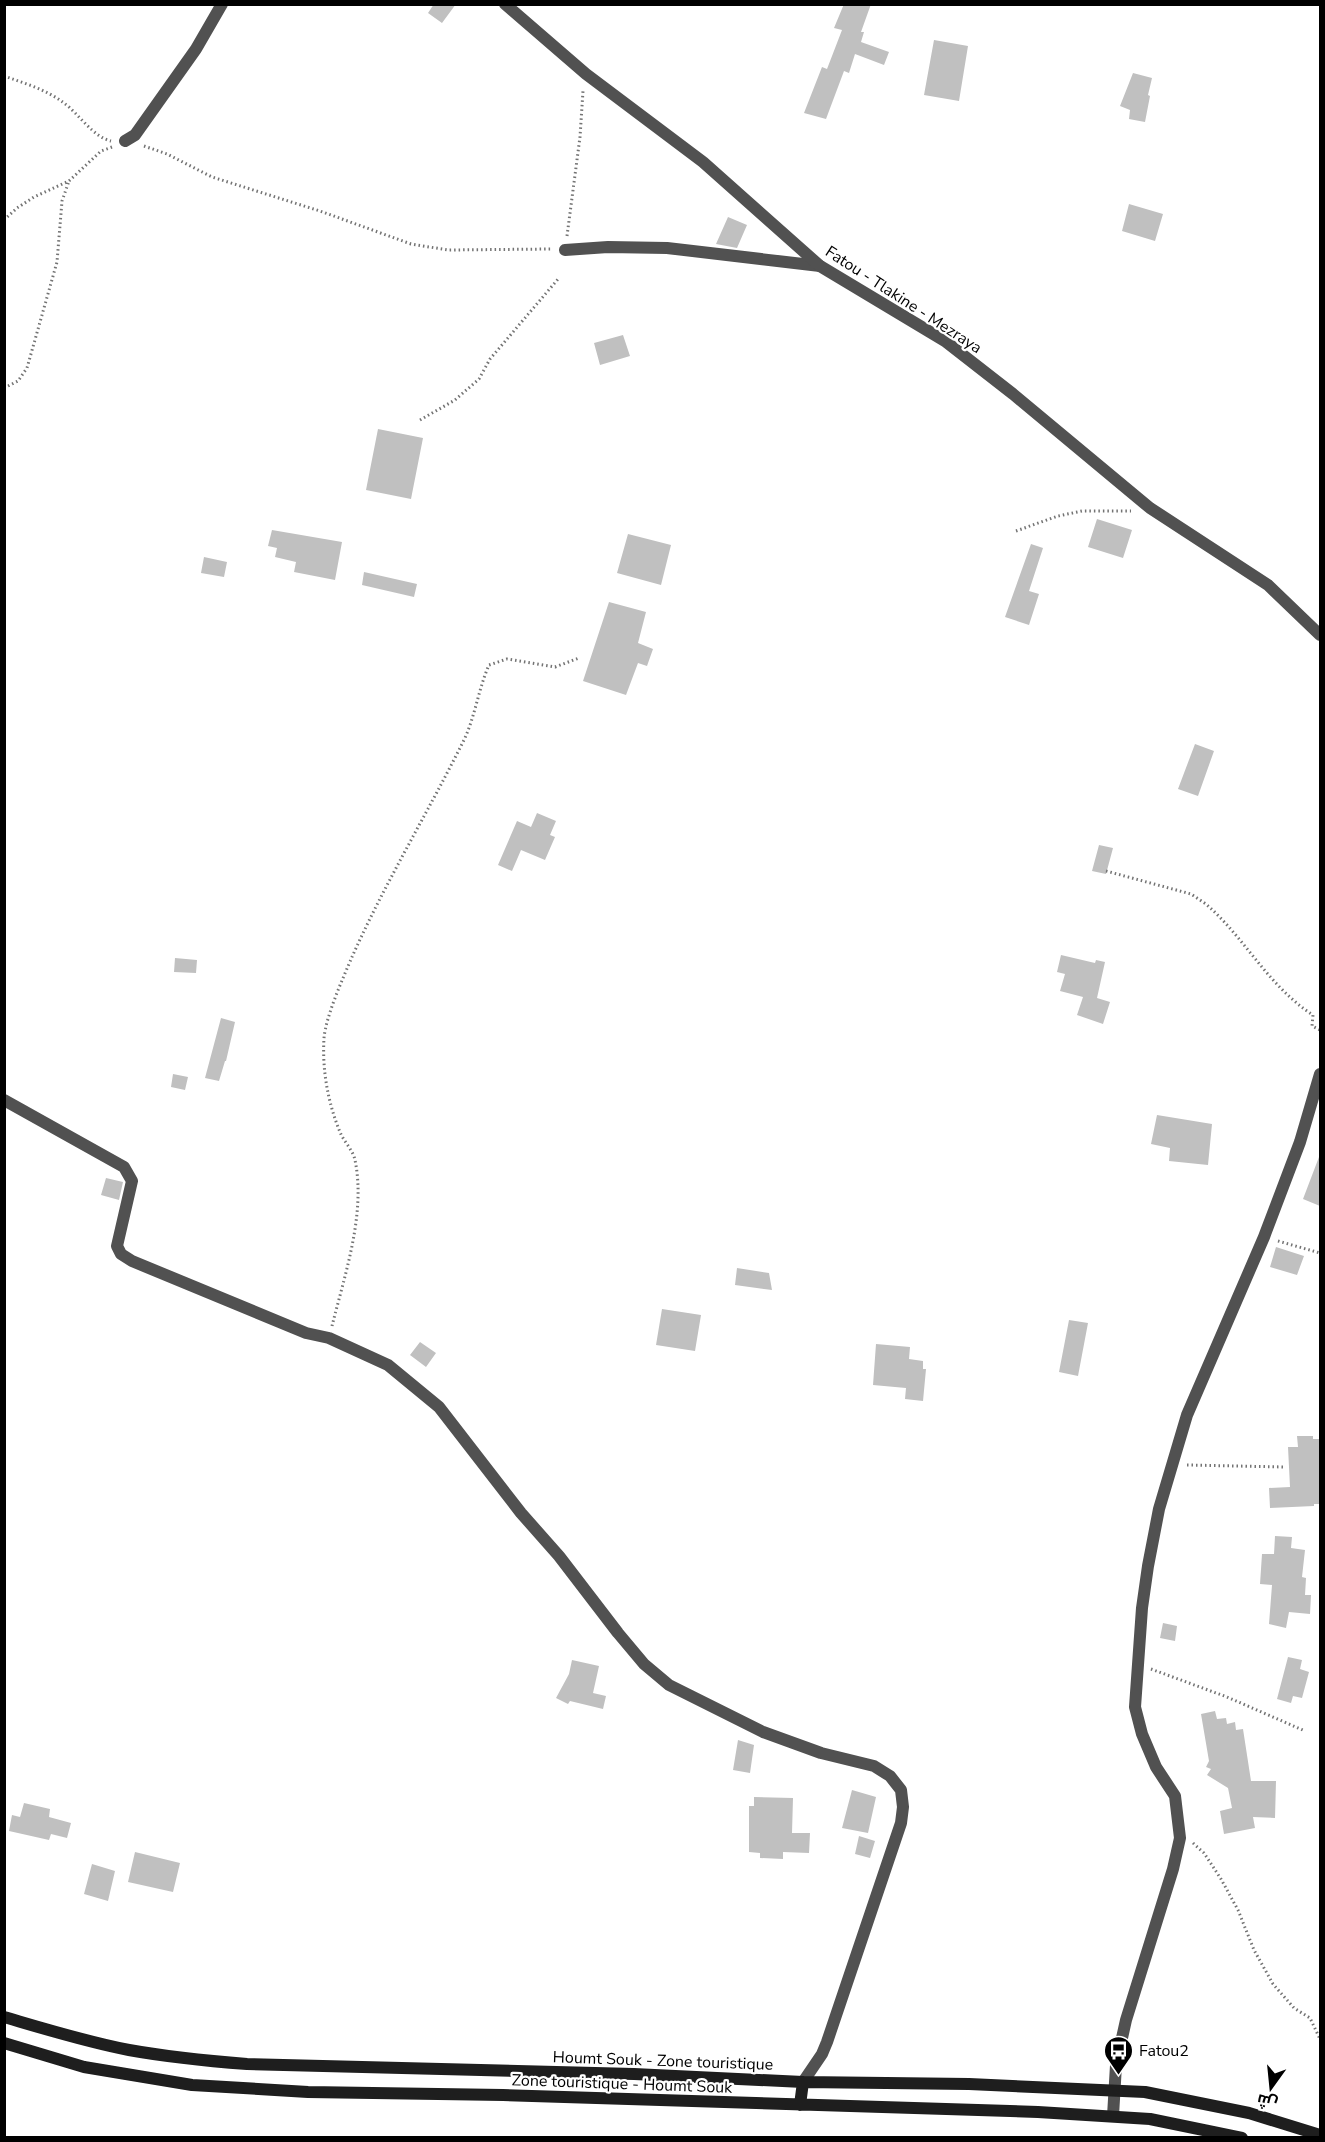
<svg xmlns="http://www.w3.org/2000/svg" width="1325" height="2142" font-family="'Nunito Sans',Cairo,sans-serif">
	<rect width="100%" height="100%" fill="#fff"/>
	<path fill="#c0c0c0" d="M434,4H456L442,23L428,13Z
		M844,4H871L861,32H864L861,42L889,52L884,65L855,54L849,73L844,71L826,119L804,113L822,67L827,69L842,30L834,28Z
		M934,40L968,46L959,101L924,95Z
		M1133,73L1152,78L1148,95L1150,96L1145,122L1129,119L1130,110L1120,106Z
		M1129,204L1163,214L1155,241L1122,231Z
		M728,217L747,225L737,248L716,244Z
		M623,335L630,356L600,365L594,343Z
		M378,429L423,438L411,499L366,490Z
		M1097,519L1132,530L1123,558L1088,547Z
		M272,530L342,542L335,580L294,572L296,562L275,557L277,548L268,546Z
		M628,534L671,545L661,585L617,573Z
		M1031,544L1043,548L1029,591L1039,594L1029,625L1005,617Z
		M204,557L227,562L224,577L201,573Z
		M364,572L417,584L414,597L362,585Z
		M609,602L646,612L638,643L653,649L647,666L638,663L626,695L583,681Z
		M1195,744L1214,751L1198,796L1178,789Z
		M537,813L556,821L550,835L555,837L545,860L521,850L512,871L498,865L517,821L531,827Z
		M1099,845L1113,848L1106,874L1092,871Z
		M1061,955L1095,963L1096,960L1105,962L1097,998L1110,1002L1103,1024L1077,1015L1083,997L1060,991L1065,974L1057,972Z
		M175,958L197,960L196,973L174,972Z
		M221,1018L235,1022L226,1061H225L219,1081L205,1078Z
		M173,1074L188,1077L185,1090L171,1087Z
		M1157,1115L1212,1124L1208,1165L1169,1161L1170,1148L1151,1144Z
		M1319,1157H1320V1206L1303,1199Z
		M106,1178L123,1182L119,1200L101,1195Z
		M1276,1247L1304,1256L1297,1275L1270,1267Z
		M737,1268L769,1273L772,1290L735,1285Z
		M662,1309L701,1315L695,1351L656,1345Z
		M1069,1320L1088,1323L1078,1376L1059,1372Z
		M420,1342L436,1353L426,1367L410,1355Z
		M876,1344L910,1347L909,1359L923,1361V1369H926L923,1401L905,1399L906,1388L873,1385Z
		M1297,1436H1313V1439H1320V1504H1314V1506L1270,1508L1269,1488L1290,1487L1288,1447H1298Z
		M1275,1536L1292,1537L1291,1548L1305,1550L1302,1577L1306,1578L1305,1595H1311L1310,1614L1289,1612L1286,1628L1269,1624L1272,1585L1260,1584L1262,1554H1274Z
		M1163,1623L1177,1626L1175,1641L1160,1638Z
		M1288,1657L1302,1660L1300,1669L1309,1672L1302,1698L1293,1696L1291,1703L1277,1699Z
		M572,1660L599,1666L593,1693L606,1696L603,1709L570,1701L568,1704L556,1698L569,1674Z
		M1215,1711L1217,1719L1226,1718L1227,1724L1235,1722L1236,1730L1243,1729L1251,1781H1276L1275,1818L1253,1817L1255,1828L1224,1834L1220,1811L1232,1808L1228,1788L1207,1775L1211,1769L1206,1767L1209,1761L1201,1714Z
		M738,1740L754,1745L750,1773L733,1770Z
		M852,1790L876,1797L868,1833L842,1828Z
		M754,1797L793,1798L792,1833H810L809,1853L783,1852V1859L760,1858V1853L749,1852V1806H754Z
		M24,1803L50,1809L49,1817L71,1823L67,1838L51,1834L49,1840L9,1831L12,1815L20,1817Z
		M859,1836L875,1841L870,1858L855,1854Z
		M135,1852L180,1863L173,1892L128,1882Z
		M92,1864L115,1871L108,1901L84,1894Z"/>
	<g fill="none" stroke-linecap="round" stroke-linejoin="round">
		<path stroke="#737373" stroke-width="3" stroke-dasharray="1.5 3" stroke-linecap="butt" d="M4,76C24,83 47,90 64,103C79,114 93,137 111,141
			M144,146L167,154L212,177L320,211L411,244L448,250L551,249
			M4,220L17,208L34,197L69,181L101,151L112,147
			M567,236L580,137L583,91
			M4,388L18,381L27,368L57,262L62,201L69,181
			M420,420L455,400L479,379L490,359L559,278
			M1016,531L1058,516L1082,511H1131
			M1106,871L1191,894L1206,904C1245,938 1269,987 1313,1015L1312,1026L1320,1030
			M1278,1241L1320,1253
			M332,1326C345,1274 366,1213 355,1160C353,1150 344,1142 340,1132C328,1103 322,1070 324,1038C326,1016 343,978 352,957C385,883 427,814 463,742C475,718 478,690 489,665L507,659L555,667L579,658
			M1187,1465L1284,1467
			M1151,1669L1227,1697L1305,1731
			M1193,1843L1204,1853L1221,1879L1238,1910L1254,1950L1273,1984L1294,2008L1310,2018L1320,2039"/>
		<path stroke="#515151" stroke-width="12" d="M125,141L135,135L196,49L222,4
			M565,250L608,247L667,248L820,266
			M4,1100L124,1167L132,1181L117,1246L121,1254L132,1261L306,1333L329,1338L388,1365L439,1407L521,1513L559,1556L618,1633L644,1664L669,1685L763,1732L821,1753L874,1766L890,1776L901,1790L903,1807L901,1823L827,2042L822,2054L803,2082
			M1113,2116L1116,2065L1126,2020L1173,1869L1180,1838L1175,1796L1156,1767L1142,1734L1135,1707L1142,1608L1148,1566L1159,1509L1187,1415L1264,1237L1300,1142L1320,1074"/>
		<path stroke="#515151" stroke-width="12" d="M505,4L586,74L703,162L820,266L945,341L1013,394L1150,508L1268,585L1320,635"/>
		<path stroke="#1e1e1e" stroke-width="12" d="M4,2017C45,2029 87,2042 129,2050C168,2057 208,2061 247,2064L634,2074L803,2082L969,2084L1145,2092L1249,2113L1320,2135
			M4,2043L84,2067L192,2085L308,2092L503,2095L1038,2112L1150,2119L1242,2138
			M800,2105L803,2082"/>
	</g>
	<defs>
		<symbol id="bus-pin" viewBox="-11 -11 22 30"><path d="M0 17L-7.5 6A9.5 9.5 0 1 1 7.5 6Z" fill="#000" stroke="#fff"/><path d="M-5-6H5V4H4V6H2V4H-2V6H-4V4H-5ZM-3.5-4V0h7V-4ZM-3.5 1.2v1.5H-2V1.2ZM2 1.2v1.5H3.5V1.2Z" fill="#fff"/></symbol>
	</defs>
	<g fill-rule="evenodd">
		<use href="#bus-pin" x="1102" y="2034" width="33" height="45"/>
	</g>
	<g text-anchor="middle" stroke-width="4.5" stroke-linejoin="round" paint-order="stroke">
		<g font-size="16" fill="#000" stroke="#fff">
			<text transform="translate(904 299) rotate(33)" y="6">Fatou - Tlakine - Mezraya</text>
			<text transform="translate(663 2060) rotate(2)" y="6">Houmt Souk - Zone touristique</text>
			<text transform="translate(622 2083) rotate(2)" y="6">Zone touristique - Houmt Souk</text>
		</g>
		<g font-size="16" fill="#000" stroke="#fff" text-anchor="start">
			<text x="1139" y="2056">Fatou2</text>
		</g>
	</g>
	<rect width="1325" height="2142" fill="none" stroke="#000000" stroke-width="12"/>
	<g transform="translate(1271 2088) rotate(195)" stroke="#ffffff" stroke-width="4.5" paint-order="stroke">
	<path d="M0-4.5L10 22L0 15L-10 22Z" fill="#000000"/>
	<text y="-9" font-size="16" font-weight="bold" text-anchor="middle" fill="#000000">ش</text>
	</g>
</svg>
